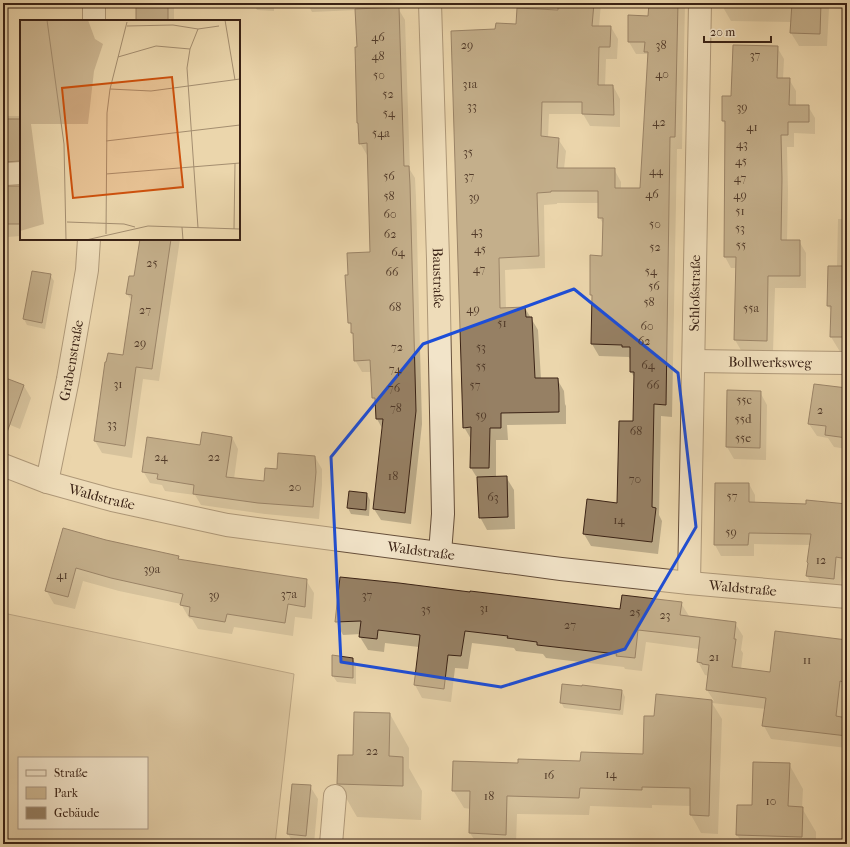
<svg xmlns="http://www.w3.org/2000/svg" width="850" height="847" font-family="'IM FELL French Canon',serif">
	<rect width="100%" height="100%" fill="#ebd6ac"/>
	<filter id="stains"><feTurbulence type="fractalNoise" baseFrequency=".005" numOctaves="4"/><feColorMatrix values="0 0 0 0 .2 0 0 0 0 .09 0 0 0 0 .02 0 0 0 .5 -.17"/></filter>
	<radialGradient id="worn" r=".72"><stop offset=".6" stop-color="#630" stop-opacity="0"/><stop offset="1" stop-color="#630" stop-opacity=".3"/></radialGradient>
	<path fill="#cdb792" stroke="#846c54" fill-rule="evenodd" d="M3,613L294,674L275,844H3ZM19,758H147V828H19Z"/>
	<path fill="#0003" d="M17,3H50V5Z
		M137,3H174V21H137Z
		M253,3H274V11L257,10Z
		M307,3H396V8H398L405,20L410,170L415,178L416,198L422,424L411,524L381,520L374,509L383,430L377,419L376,404L373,398L372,372H362L355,360L354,336L352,333V327L349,323V276L371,253L369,155H367L360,143L356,10L312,12Z
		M518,3H601L599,27H611L618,39L617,59H606L605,86H613L620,99V127L590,126L583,114H549L548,138L558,139L566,151L564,169H614L621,182V189H641L648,57L647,54H636L629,42L649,17L650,3H685L682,149H677L672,417L661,416L659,515L662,521L658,554L591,546L584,534L618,504L634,422L635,378L631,372L630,359L629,357L599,356L592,344L593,299L591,295V256L603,257L604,225L599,217V203H557V204L544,205L545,268L505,270L506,309L525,308L538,330L541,379H557L564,391L565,404L566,406V424L507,425L508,440H496V477H506L514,490L515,529L487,530L480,517L479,481L471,468L472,439H471L464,427L496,30L517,25Z
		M724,3H847V9L829,8L827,46H799L791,33L792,22L731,21L724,9Z
		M777,47L784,59L783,79H789L796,91V106H808L815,118V134L794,133V147H787L788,191L787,241H799L806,253V288H775L773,352H742L735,340L737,268H731L725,257L726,127L723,121L732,97Z
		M3,116H19L21,120V172L3,167Z
		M847,133V155L845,152Z
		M3,187H21V236L7,237V239H3Z
		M842,189H847V355H842L831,337L832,312L828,306L829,267H837L838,219H842Z
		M141,239H180L159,381L143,379L132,458L102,453L95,441L123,356L132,301L127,294L135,277Z
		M33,272L50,275L54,281L45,329L27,325L24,319Z
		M3,379L24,386L31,398L20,429L3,422Z
		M760,392L767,405L766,460L734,459L727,447Z
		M847,403V449L834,447L828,438L817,436L809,424Z
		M232,437L238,449L234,479L265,482L278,470L315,457L322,469V485L319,519L265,514L201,505L195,495L165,491L162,485L150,483L143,471L201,446Z
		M749,484L755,495V503L847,521V570H842L840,590L813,587L807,576L810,545L754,544V556H721L715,545Z
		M350,492L367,494L370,500L369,516L351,514L348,508Z
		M106,541L178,557L180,560L306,580L314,593L312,619L295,617L293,636L234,627L232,634L198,629L192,619L189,618L181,604L119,591L83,581L75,609L54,604L46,590Z
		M681,603L689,616L735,623L743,636L741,650L743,653L741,669L771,673L846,641V636H847V694L844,718L847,719V748L771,739L764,726L766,709L712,703L722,719L718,834L701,833L691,815V806L652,805V808L590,806L589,815L517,814L516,844H477L470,833L471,809L464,808L453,790L519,764L581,762L644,755L655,717L657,695L714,701L707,690L709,676L705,675L698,662L699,649L646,642L642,671L625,669L624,667L546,658L543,654L516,651L514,648L472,643L468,669L455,668L451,702L422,698L415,685L419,647L385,643L384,652L368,650L360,637L361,634L343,635L336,622L621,610Z
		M352,658L356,665V684L337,682L333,676Z
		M622,691L625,697L623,715L564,708L561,702Z
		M390,714L409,748V768L422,791L421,820L357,817L338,784L354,756Z
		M789,764L803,789L802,808L816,832V844H743L737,835L753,806Z
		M310,786L318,799L314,844H294L288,834Z"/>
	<path fill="#968064" stroke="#3a2215" d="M136,3H168V21H136Z
		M558,3H594L592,26H611L610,47H599L598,85H613L614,115L582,114V102H542L541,136L559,138L557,168H615V188H640L648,52H644L645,42H628V15L648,16L649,3H678L675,137H670L666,405L654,404L652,507L656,508L652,542L583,534L587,499L617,503L619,421H633L634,372H630V347H622V345L591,344L592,295H590V255L602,256L603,218H598V191H551V192L537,193L539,256L499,258L500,308L525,307L526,317H532L535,378H558L559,393V412L501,413V428H490L489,468H470L471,427L463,428L451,31L495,29L496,23L516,24L517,8L558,10Z
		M792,3H821L820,34L790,33Z
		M399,7L404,166H409L410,185L416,411L405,513L373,509L383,419H376L375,398H372L370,360L354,361L353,333H351V323H348L345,275H348L347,253L370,252L367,143L359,144L358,123H357L355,47H357L355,9Z
		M733,45L778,46L777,78H790L789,105H809V122H788V135H781L782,179L781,240H800V276H768L767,341L734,340L736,257H724L725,121H722V96H731Z
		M3,119H21V161L3,162Z
		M3,186H21V224H3Z
		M140,239H171L152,369L136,367L125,446L94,441L105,362H106L108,353L123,355L132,295L126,294L129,276H134Z
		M828,266H847V337H830L831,306H827Z
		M32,271L51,274L42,323L23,319Z
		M3,377L24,385L5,438L3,437Z
		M814,384L847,388V438L825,435L826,426L808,424Z
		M727,390L761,391L760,448L726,447Z
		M202,432L232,437L226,477L264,481L265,468L277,469L278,453L315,456L316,472L313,507L258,503L193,494L194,485L157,479L158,474L142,472L147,437L200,445Z
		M507,476L508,517L479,518L477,477Z
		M715,483H749V502L806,504V500L847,504V559L836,557L834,579L806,576L808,563L807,562L811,534L749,533L748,545H714Z
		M349,491L367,493L366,510L347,508Z
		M63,528L106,540L179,556L178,559L254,571L307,579L305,607L288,604L285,623L227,614L225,622L189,616L190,607L180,605L183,594L111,578L76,568L68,597L45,591Z
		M340,577L399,583L470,592V591L620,609L622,595L682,602L680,615L736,622L734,639H736L732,667L770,672L775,631L847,640V677H844L843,682L840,681L836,716L847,718V736L762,726L766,698L706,690L709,665L702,664V663L697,662L700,637L638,630L635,658L616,656L617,654L537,645V642L507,638L508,636L465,631L461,656L448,655L444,689L414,685L420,635L378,630L377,639L359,637L361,621L335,622Z
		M332,655L353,658V678L332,676Z
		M562,684L582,686V685L622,690L620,710L560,703Z
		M656,694L712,700L709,816L690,815V788L642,787V790L580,788L579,798L507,796L506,835L469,833L470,791H452L453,761L518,763V759L580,761L581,752L643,754L644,716H654Z
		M354,712L390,713L389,756L403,757V786L337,784L338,755H353Z
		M753,762L790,763L788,806L803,807L802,837L736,835L737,805H752Z
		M292,784L311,785L306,836L287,834Z"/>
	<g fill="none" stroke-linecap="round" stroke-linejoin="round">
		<defs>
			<g id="minor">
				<path d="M94,3V21"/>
				<path id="s1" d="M430,3L438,259L443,514L440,553"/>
				<path d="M6,174L21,173"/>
				<path id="s2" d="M694,361L847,363"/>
				<path id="s3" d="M3,465L47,482L112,500L227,525L561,569L689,583L847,597"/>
				<path id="s4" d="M47,482L68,379L87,270L89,239"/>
				<path id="s5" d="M689,583L700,3"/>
				<path d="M331,844L335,796"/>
			</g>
		</defs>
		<use href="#minor" stroke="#664f3b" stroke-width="24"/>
		<use href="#minor" stroke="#f2e4c9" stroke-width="22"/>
	</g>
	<path d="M0 0H850V847H0ZM574,289L678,373L696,527L625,649L501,687L341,662L331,457L423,344Z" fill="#ebd6ac" fill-opacity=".55" fill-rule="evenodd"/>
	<path fill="none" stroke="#1d4ed8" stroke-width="3" stroke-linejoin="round" d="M574,289L678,373L696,527L625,649L501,687L341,662L331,457L423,344Z"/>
	<g text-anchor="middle" stroke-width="3" stroke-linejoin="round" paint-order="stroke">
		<g font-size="12" fill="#513a29">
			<text x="378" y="41">46</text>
			<text x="467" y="49">29</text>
			<text x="661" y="49">38</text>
			<text x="755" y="59">37</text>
			<text x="378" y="60">48</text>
			<text x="662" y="78">40</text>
			<text x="379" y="79">50</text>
			<text x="470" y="88">31a</text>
			<text x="388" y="98">52</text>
			<text x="472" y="110">33</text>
			<text x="742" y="111">39</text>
			<text x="389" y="117">54</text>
			<text x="659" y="126">42</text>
			<text x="752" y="131">41</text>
			<text x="381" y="137">54a</text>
			<text x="742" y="148">43</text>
			<text x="468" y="156">35</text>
			<text x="741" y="165">45</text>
			<text x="656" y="175">44</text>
			<text x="389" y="180">56</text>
			<text x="469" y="180">37</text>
			<text x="740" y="182">47</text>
			<text x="652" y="198">46</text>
			<text x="740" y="199">49</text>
			<text x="389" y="200">58</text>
			<text x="474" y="201">39</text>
			<text x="740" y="215">51</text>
			<text x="390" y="218">60</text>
			<text x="655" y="228">50</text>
			<text x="740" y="232">53</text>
			<text x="477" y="235">43</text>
			<text x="390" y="238">62</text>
			<text x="741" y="249">55</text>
			<text x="655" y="251">52</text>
			<text x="480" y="253">45</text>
			<text x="398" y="256">64</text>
			<text x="152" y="267">25</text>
			<text x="479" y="273">47</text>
			<text x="651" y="275">54</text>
			<text x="392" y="276">66</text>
			<text x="654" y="290">56</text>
			<text x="649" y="306">58</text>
			<text x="395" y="311">68</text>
			<text x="751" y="312">55a</text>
			<text x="473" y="313">49</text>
			<text x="145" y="314">27</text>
			<text x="502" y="327">51</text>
			<text x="647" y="330">60</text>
			<text x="644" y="345">62</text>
			<text x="140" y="347">29</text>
			<text x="397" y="351">72</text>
			<text x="481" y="351">53</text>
			<text x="648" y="369">64</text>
			<text x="481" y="370">55</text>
			<text x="395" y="373">74</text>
			<text x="118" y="388">31</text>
			<text x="475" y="389">57</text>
			<text x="653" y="389">66</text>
			<text x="394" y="392">76</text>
			<text x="744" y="404">55c</text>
			<text x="396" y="412">78</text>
			<text x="820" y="414">2</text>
			<text x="481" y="419">59</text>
			<text x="743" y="423">55d</text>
			<text x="112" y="428">33</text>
			<text x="636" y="435">68</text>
			<text x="743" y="442">55e</text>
			<text x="161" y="461">24</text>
			<text x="214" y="461">22</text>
			<text x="393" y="480">18</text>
			<text x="635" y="483">70</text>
			<text x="295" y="491">20</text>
			<text x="732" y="500">57</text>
			<text x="493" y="501">63</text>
			<text x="619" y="524">14</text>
			<text x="731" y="536">59</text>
			<text x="821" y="564">12</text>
			<text x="152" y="573">39a</text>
			<text x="62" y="579">41</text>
			<text x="289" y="598">37a</text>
			<text x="214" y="599">39</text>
			<text x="367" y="599">37</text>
			<text x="484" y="612">31</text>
			<text x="426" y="613">35</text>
			<text x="635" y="616">25</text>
			<text x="665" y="619">23</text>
			<text x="570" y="629">27</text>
			<text x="714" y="661">21</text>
			<text x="807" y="664">11</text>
			<text x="372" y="755">22</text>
			<text x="611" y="778">14</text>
			<text x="549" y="779">16</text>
			<text x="489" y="800">18</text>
			<text x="771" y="805">10</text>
		</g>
		<g font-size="14" fill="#3a2215" stroke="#f2e4c9">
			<text dy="5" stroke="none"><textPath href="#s1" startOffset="275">Baustraße</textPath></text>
			<text dy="5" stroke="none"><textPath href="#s5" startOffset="290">Schloßstraße</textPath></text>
			<text dy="5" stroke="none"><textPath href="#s4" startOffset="124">Grabenstraße</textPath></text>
			<text dy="5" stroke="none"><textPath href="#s2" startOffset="76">Bollwerksweg</textPath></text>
			<text dy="5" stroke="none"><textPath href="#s3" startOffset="104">Waldstraße</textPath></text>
			<text dy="5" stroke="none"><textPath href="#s3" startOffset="428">Waldstraße</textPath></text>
			<text dy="5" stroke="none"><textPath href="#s3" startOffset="752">Waldstraße</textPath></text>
		</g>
	</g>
	<g transform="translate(20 20)">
		<rect width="220" height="220" fill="#ebd6ac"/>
		<path d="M0,0H68L75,19L83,24L74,51L68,104H11L24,204L0,211Z" fill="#cdb792"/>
		<path fill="none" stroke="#a48e70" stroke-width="1" d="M27,0L44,124L46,220M205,0L215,60M107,6L153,5L178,9L199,6M178,9L170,29L167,48L178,208M98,37L136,26L170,29M90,69L131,71L220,59M86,121L220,105M86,154L220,143M47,202L104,204L115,207M162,207L163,220M214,209L215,143M86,214L87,93L90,69L107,2M66,220L128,206L220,209"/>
		<path fill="#ce510d" fill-opacity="0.15" stroke="#ce510d" stroke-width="2" d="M152,57L163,167L53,178L42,68Z"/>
		<rect width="220" height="220" fill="none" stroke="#3a2215" stroke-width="2"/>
	</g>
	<rect width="850" height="847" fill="none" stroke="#ebd6ac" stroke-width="16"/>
	<rect x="4" y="4" width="842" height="839" fill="none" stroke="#3a2215" stroke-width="2"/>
	<rect x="8" y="8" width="834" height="831" fill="none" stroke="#3a2215"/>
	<rect x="18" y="757" width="130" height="72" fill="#f2e4c9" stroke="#a89681"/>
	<rect x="26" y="770" width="20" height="6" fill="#f2e4c9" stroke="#a89681"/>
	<text x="54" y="777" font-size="12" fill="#3a2215">Straße</text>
	<rect x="26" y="787" width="20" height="12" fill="#cdb792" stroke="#a89681"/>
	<text x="54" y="797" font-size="12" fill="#3a2215">Park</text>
	<rect x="26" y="807" width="20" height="12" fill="#968064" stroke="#a89681"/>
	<text x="54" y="817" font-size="12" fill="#3a2215">Gebäude</text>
	<path d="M704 36v6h67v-6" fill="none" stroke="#3a2215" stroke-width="2"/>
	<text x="710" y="36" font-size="12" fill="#3a2215" stroke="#f2e4c9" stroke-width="3" paint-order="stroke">20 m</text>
	<rect width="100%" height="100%" filter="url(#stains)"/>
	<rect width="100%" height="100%" fill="url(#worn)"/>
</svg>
